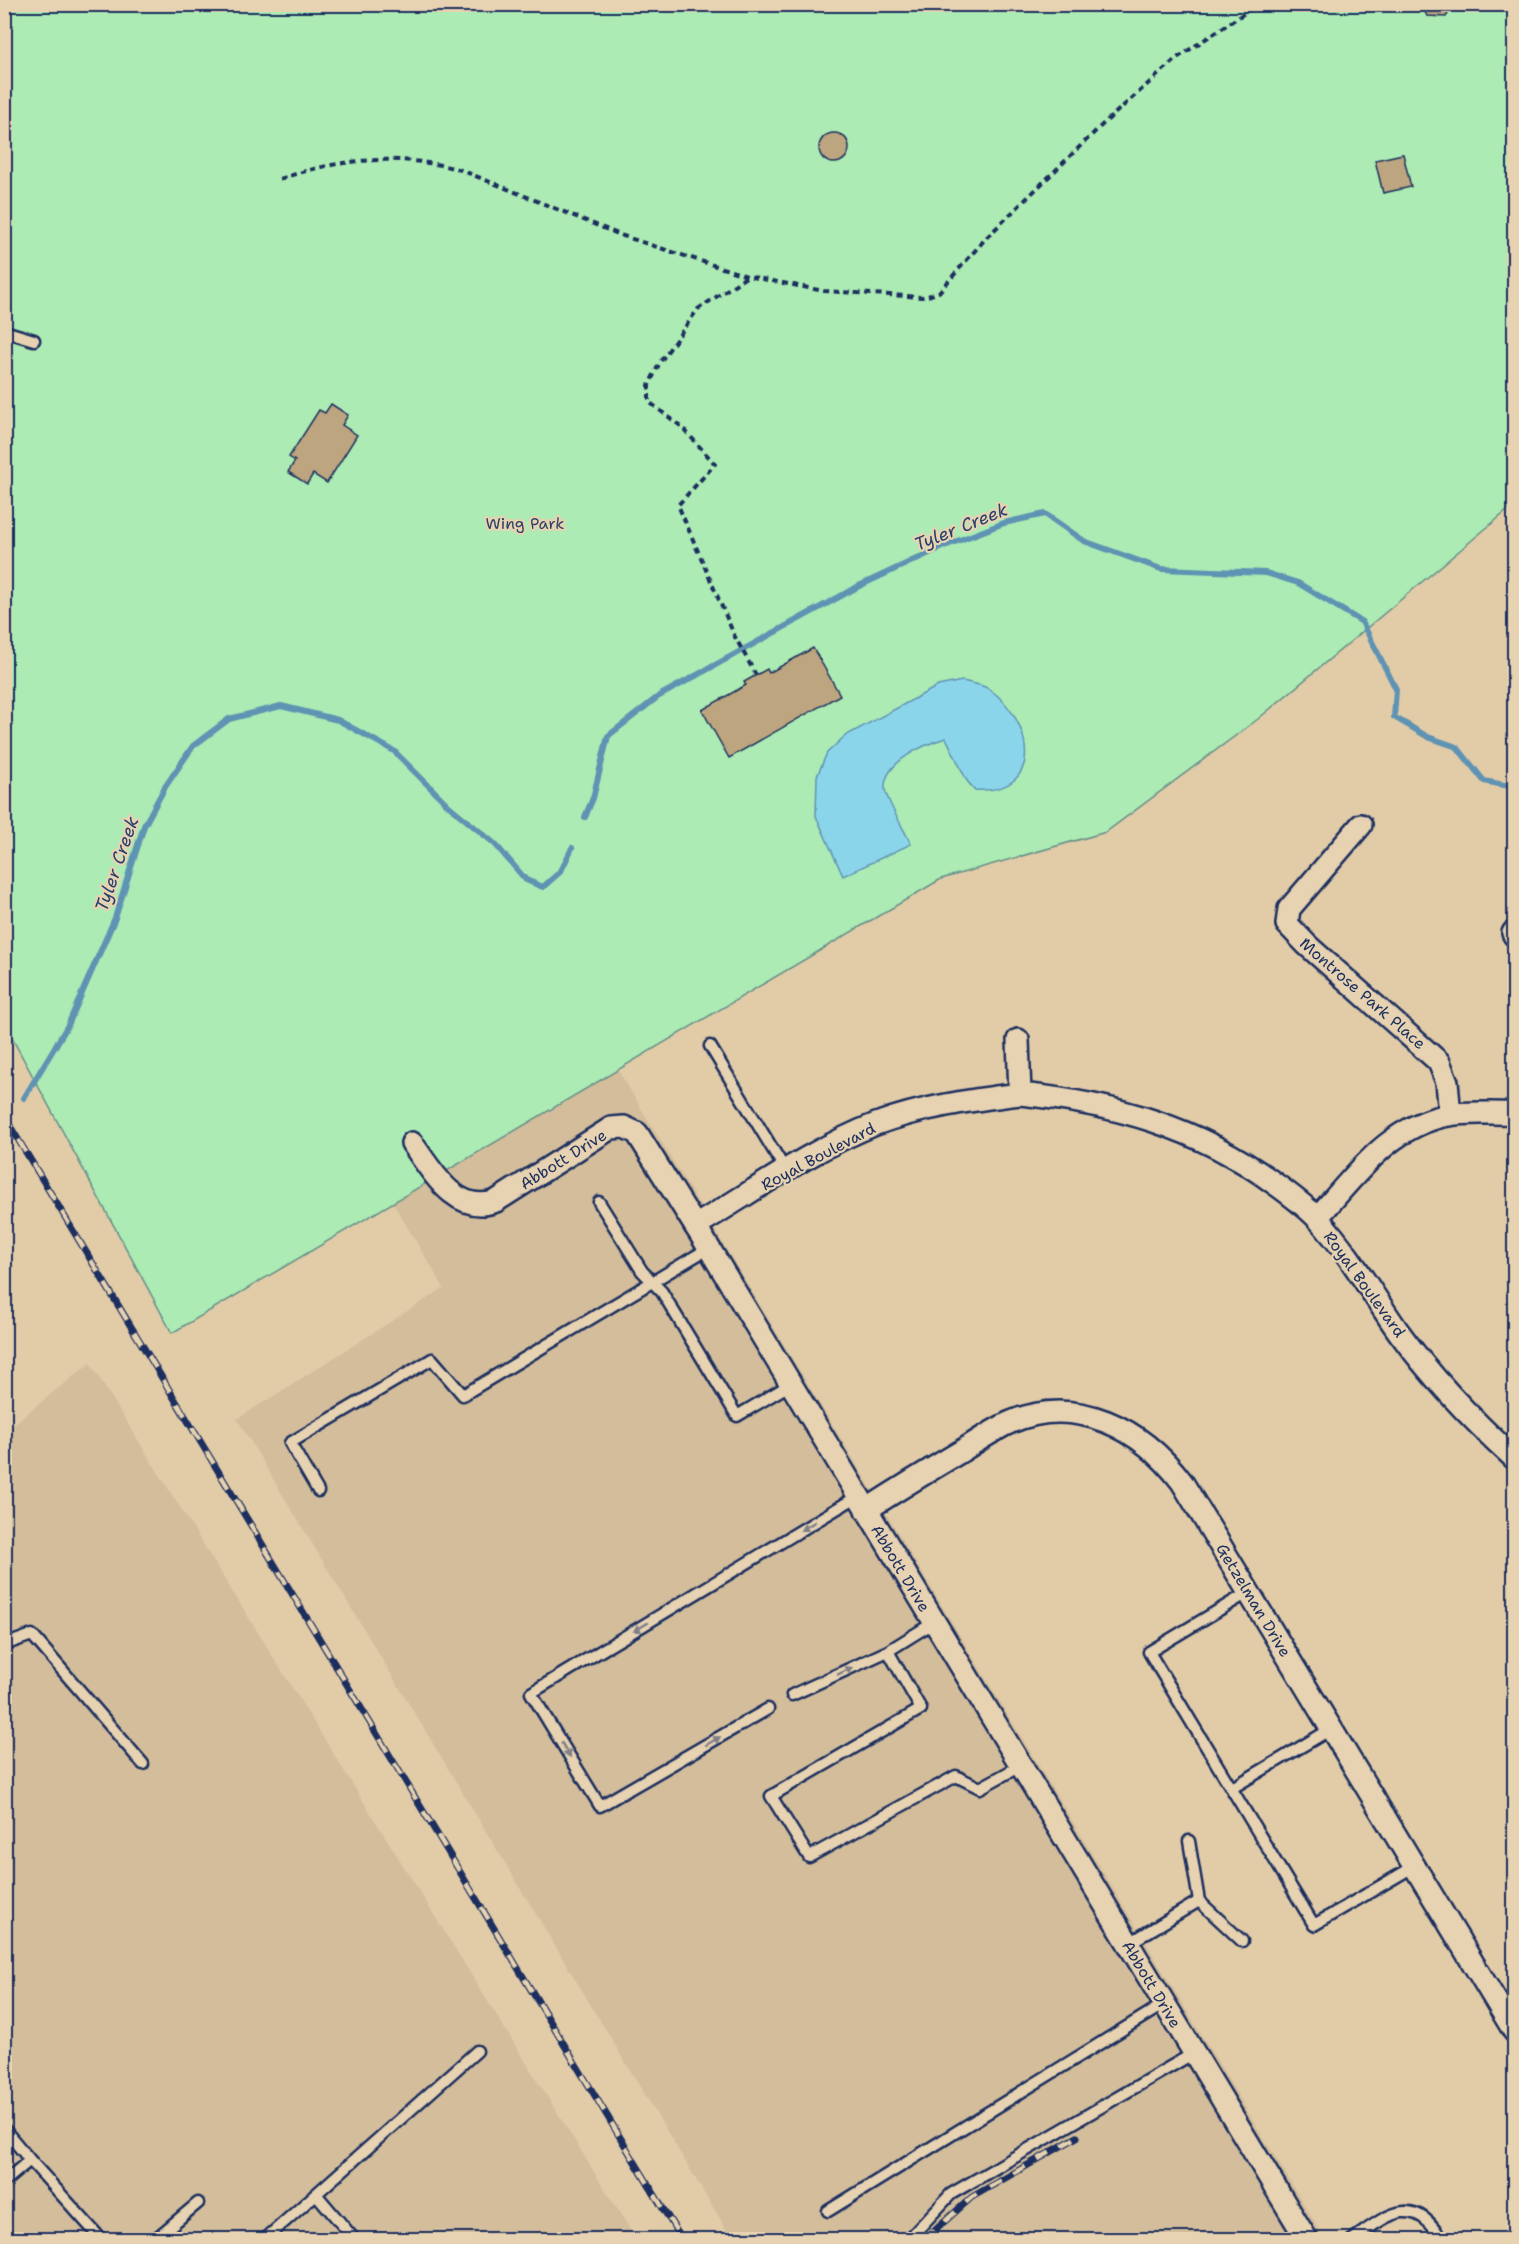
<svg xmlns="http://www.w3.org/2000/svg" width="1519" height="2244" font-family="'Shantell Sans',sans-serif">
	<rect width="100%" height="100%" fill="#e2cca8"/>
	<filter id="ink" filterUnits="userSpaceOnUse"><feTurbulence type="fractalNoise" baseFrequency=".0167" numOctaves="2"/><feDisplacementMap in="SourceGraphic" scale="12" xChannelSelector="R" yChannelSelector="G"/><feConvolveMatrix kernelMatrix="1 2 1 2 8 2 1 2 1" color-interpolation-filters="sRGB"/></filter>
	<g filter="url(#ink)">
		<path fill="#d3bd9b" d="M618,1070L1325,2239H732L237,1419L444,1288L393,1203Z
			M90,1363L636,2239L5,2240V1431Z"/>
		<path fill="#acebb3" stroke="#648d88" stroke-width="1.5" d="M4,5H1514V505L1258,719L1106,832L941,879L172,1333L5,1025Z"/>
		<path fill="#8bd5eb" stroke="#5e93b3" stroke-width="1.5" d="M962,681C970,683 981,684 989,689C1033,719 1047,795 975,790L967,781L946,738C925,744 883,762 885,789C887,802 905,831 911,844L843,876L816,816L817,776L827,753L845,736L938,686Z"/>
		<g fill="none" stroke-linecap="round" stroke-linejoin="round">
			<path stroke="#5e93b3" stroke-width="6" d="M585,817L593,798L608,736L659,696L859,586L942,547L1004,523L1045,514L1084,541L1161,569L1266,573L1298,583L1362,622L1396,689L1394,717L1428,737L1457,747L1484,781L1514,787
				M24,1098L68,1025L115,918L144,826L165,787L193,746L229,719L281,706L338,720L394,751L449,806L495,844L526,880L543,887L561,871L572,848"/>
		</g>
		<path fill="#bca57f" stroke="#1b2f5e" stroke-width="1.5" d="M1421,4H1454L1446,17L1427,16Z
			M819 148a15 15 0 1 1 30 0a15 15 0 1 1-30 0Z
			M1403,154L1411,187L1383,193L1375,160Z
			M331,404L348,415L342,425L357,435L327,483L313,474L307,484L288,472L295,461L289,457L319,410L325,413Z
			M813,648L840,695L729,758L702,710L746,685L744,682L767,669L769,673Z"/>
		<g fill="none" stroke-linecap="round" stroke-linejoin="round">
			<defs>
				<path id="lane" d="M4,331L34,340
					M710,1046L786,1171
					M599,1202L642,1271L662,1292L737,1416L791,1384
					M318,1491L290,1443L432,1359L463,1395L709,1248
					M1249,1592L1149,1652L1314,1925L1413,1867
					M4,1645L32,1635L143,1764
					M888,1651L921,1709L771,1796L809,1857L956,1776L980,1788L1020,1766
					M792,1695L888,1651L933,1623
					M768,1709L600,1806L531,1693L858,1496
					M1232,1788L1331,1729
					M1189,1841L1199,1901
					M1128,1944L1199,1901L1242,1941
					M4,2129L30,2160
					M4,2182L30,2160L102,2240
					M316,2194L477,2051
					M828,2211L1164,2004
					M154,2240L198,2203
					M264,2240L316,2194L355,2240
					M908,2240L951,2194L1194,2053
					M1352,2240C1386,2216 1414,2191 1442,2240"/>
				<path id="street" d="M1361,825L1289,909L1287,924L1307,945L1439,1062L1447,1082L1450,1115
					M1513,933L1514,935
					M1018,1040L1020,1094C1112,1103 1198,1127 1274,1183C1289,1194 1306,1206 1319,1220C1350,1254 1372,1294 1398,1331C1432,1378 1471,1419 1514,1458
					M412,1143C432,1171 456,1216 496,1201L611,1128L624,1127L637,1133L709,1248L1307,2240
					M1317,1218C1355,1176 1390,1125 1449,1115C1470,1111 1493,1114 1514,1113
					M695,1226C754,1191 812,1149 876,1124C922,1107 971,1100 1020,1094
					M866,1510C897,1490 928,1471 960,1452C976,1442 993,1430 1011,1422C1077,1394 1142,1429 1182,1482L1514,2031"/>
			</defs>
			<use href="#lane" stroke="#1b2f5e" stroke-width="15"/>
			<use href="#street" stroke="#1b2f5e" stroke-width="26"/>
			<path stroke="#1b2f5e" stroke-width="4" stroke-dasharray="6 4.5" stroke-linecap="butt" d="M280,179C340,158 400,153 461,170L623,236L747,276L824,291L922,297L931,295L939,292L986,238L1103,124L1177,58L1258,4
				M746,277L698,309L660,362L649,385V402L682,427L715,464L678,505L735,637L756,675"/>
			<use href="#lane" stroke="#e7d2b1" stroke-width="10"/>
			<use href="#street" stroke="#e7d2b1" stroke-width="21"/>
			<defs>
				<path id="rail" d="M4,1116L682,2240
					M924,2240L972,2197L1077,2137"/>
			</defs>
			<use href="#rail" stroke="#1b2f5e" stroke-width="7"/>
			<use href="#rail" stroke="#e7d2b1" stroke-width="4.5" stroke-dasharray="14" stroke-linecap="butt"/>
		</g>
		<defs><path id="oneway-solid" d="M-6-.8H1V-3.2L6.5 0L1 3.2V.8H-6Z" transform="scale(1.5)"/></defs>
		<g fill="#818088">
			<use href="#oneway-solid" transform="translate(808 1526) rotate(149)"/>
			<use href="#oneway-solid" transform="translate(641 1627) rotate(149)"/>
			<use href="#oneway-solid" transform="translate(845 1671) rotate(-25)"/>
			<use href="#oneway-solid" transform="translate(713 1741) rotate(-30)"/>
			<use href="#oneway-solid" transform="translate(566 1750) rotate(58)"/>
		</g>
	</g>
	<g text-anchor="middle" stroke-width="4.5" stroke-linejoin="round" paint-order="stroke">
		<g font-size="16" fill="#2a4266" stroke="#e7d2b1">
			<text x="525" y="529">Wing Park</text>
		</g>
		<g font-size="16" fill="#1b2f5e" stroke="#e7d2b1">
			<text transform="translate(1363 993) rotate(41)" y="6">Montrose Park Place</text>
			<text transform="translate(818 1156) rotate(-28)" y="6">Royal Boulevard</text>
			<text transform="translate(563 1159) rotate(-32)" y="6">Abbott Drive</text>
			<text transform="translate(1365 1284) rotate(54)" y="6">Royal Boulevard</text>
			<text transform="translate(901 1568) rotate(59)" y="6">Abbott Drive</text>
			<text transform="translate(1254 1600) rotate(59)" y="6">Getzelman Drive</text>
			<text transform="translate(1152 1984) rotate(59)" y="6">Abbott Drive</text>
		</g>
		<g font-size="18" font-style="italic" fill="#26406c" stroke="#e7d2b1">
			<text transform="translate(961 527) rotate(-22)" y="6">Tyler Creek</text>
			<text transform="translate(117 864) rotate(-71)" y="6">Tyler Creek</text>
		</g>
	</g>
	<rect width="1519" height="2244" fill="none" stroke="#e7d2b1" stroke-width="24"/>
	<rect x="12" y="12" width="1495" height="2220" fill="none" stroke="#1b2f5e" stroke-width="2" filter="url(#ink)"/>
</svg>
